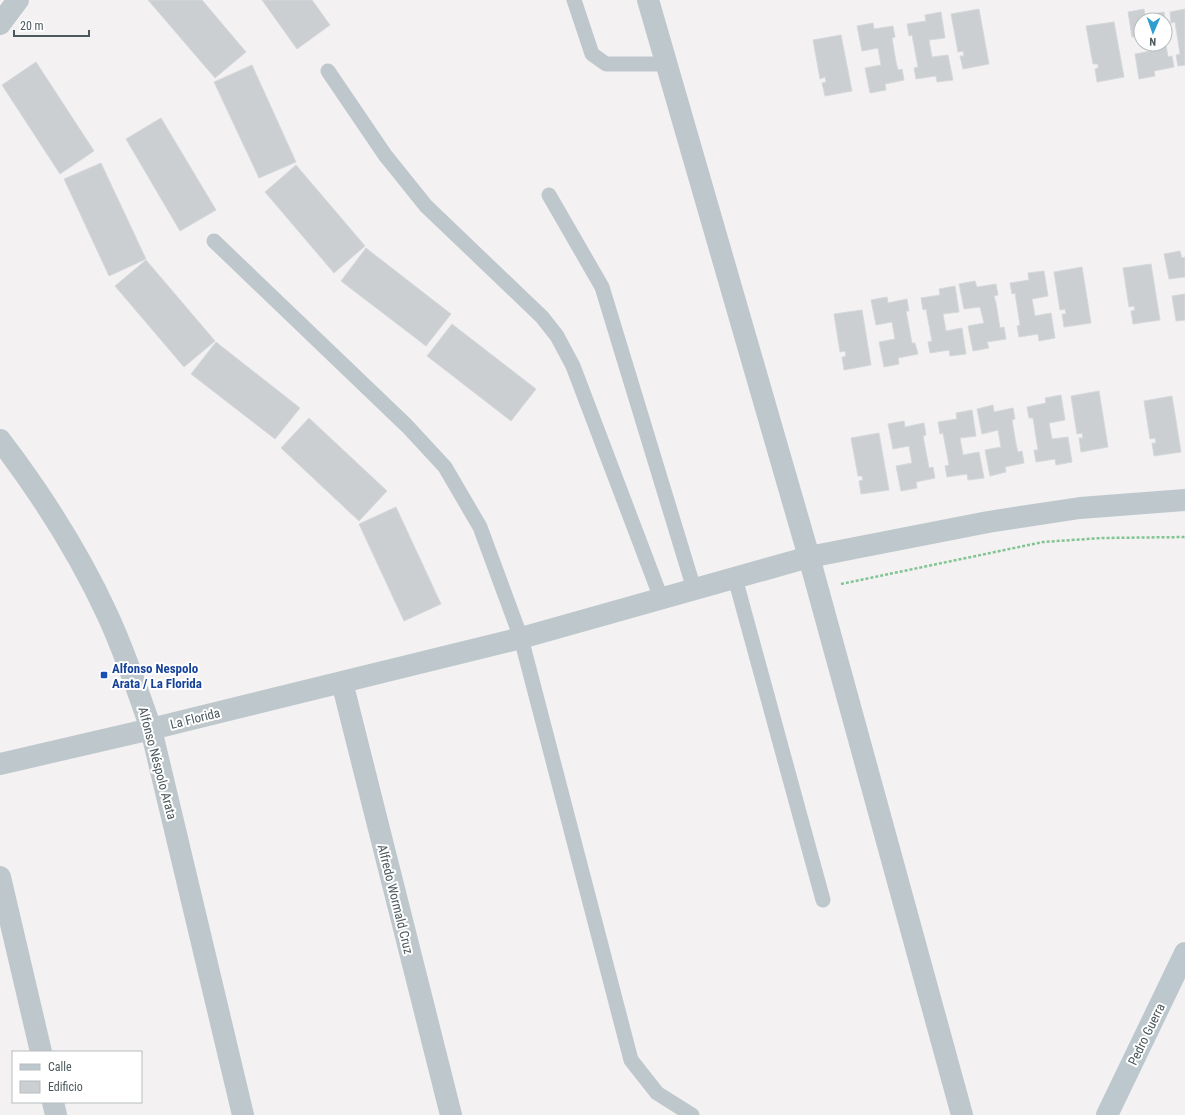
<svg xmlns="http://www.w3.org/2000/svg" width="1185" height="1115" font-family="'Roboto Condensed',sans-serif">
	<rect width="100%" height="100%" fill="#f3f1f2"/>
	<path fill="#cbcfd2" stroke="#d6d9db" d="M148,0H202L246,52L215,78Z
		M262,0H312L330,25L297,49Z
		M979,9L989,64L963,69L960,56H964L963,51L958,52L951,14Z
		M1144,9L1145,15L1164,12L1166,24H1165V20H1141V36L1132,37L1128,12Z
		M1185,9V65L1178,66L1176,55L1180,54L1179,47L1175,22L1171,23L1170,12Z
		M941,12L945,38L929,40L932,57L948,55L953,80L937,82L936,76L916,79L914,68L918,67L912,35L909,36L907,24L926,21L925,15Z
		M1114,22L1124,77L1097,82L1095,69L1098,68V64H1093L1086,26Z
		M873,23L874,29L893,26L895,37L892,38L896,62L898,70L902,69L904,80L885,84L886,90L870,93L865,68L881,65L878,48L862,51L857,26Z
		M841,35L852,91L825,96L822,83L826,82L825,77L820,79L813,40Z
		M1165,39L1168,57L1172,56L1174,67L1154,71L1155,76L1139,79L1135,54L1151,51L1150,44H1165Z
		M36,62L94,151L60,174L2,85Z
		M252,65L296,162L259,178L214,82Z
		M161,118L216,210L180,231L126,139Z
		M101,163L146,259L109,276L64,179Z
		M296,165L365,246L334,273L265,192Z
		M366,248L451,314L426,346L341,281Z
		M1180,251L1182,258L1185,257V277L1169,279L1164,254Z
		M146,260L215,341L184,367L115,286Z
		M1151,264L1160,320L1133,324L1131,311L1135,310L1134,306L1129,307L1123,268Z
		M1082,267L1091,323L1064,327L1062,314H1066L1065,309L1060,310L1054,272Z
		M1044,271L1048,296L1032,299L1035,316L1051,313L1055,338L1039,341L1038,334L1019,337L1017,326L1020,325L1015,293L1012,294L1010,283L1029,280L1028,273Z
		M975,281L977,287L996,284L998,295L994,296L996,303L1000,328L1004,327L1006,339L987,342L989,348L973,351L968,326L984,323L980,307L964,309L959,284Z
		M955,286L959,312L943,314L946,331L962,328L966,354L950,356L949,350L930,353L928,342L932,341L926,309L923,310L921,298L940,295L939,289Z
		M1185,294V320L1176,321L1172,296Z
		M887,297L888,303L907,299L909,311H906L912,343H915L918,354L898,358L899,364L884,367L879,342L895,339L892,322L876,325L871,300Z
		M862,310L871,365L844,370L842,357L846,356L845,351L840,352L834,314Z
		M452,324L536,389L511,421L427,356Z
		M216,342L300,408L275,439L191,374Z
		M1099,391L1108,447L1081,452L1079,438H1083L1082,433L1077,434L1071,396Z
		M1061,395L1065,420L1049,423L1052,439L1068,437L1072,462L1056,465L1055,459L1036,462L1034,450H1038L1033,418H1029L1027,407L1046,403L1045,398Z
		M1172,396L1181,452L1154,456L1152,443H1156L1155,438L1150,439L1144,401Z
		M993,405L994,412L1013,408L1015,419L1012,420L1016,444L1018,452L1022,451L1024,463L1005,467L1006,472L990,476L985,450L1001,447L998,430L982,434L977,409Z
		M972,410L976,436L960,438L963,455L979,452L984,478L968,480L967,474L947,477L945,466L949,465L943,433L940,434L938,422L957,419L956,413Z
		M309,418L387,491L359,521L281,448Z
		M904,421L905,427L924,423L926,435L923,436L929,468L933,467L935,478L916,482L917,488L901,491L896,466L912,463L909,446L893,449L888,424Z
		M879,433L889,490L861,494L859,481L863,480L862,476H858L851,438Z
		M396,507L441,604L404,621L359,524Z"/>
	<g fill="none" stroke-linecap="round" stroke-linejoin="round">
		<path stroke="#81c593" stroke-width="2.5" stroke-dasharray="3 2" stroke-linecap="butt" d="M841,584L1043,542L1102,538L1185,537"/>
		<path stroke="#bec8cc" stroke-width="15" d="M574,0L592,54L606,64H666
			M328,71L385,155L426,206L542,317L557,336L573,366L661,598
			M549,195L602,287L694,589
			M214,241L407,426L445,467L480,527L521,638L631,1060L657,1093L692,1115
			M735,578L823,900"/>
		<path stroke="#bec8cc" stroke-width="22" d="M648,0L809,557L962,1115
			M0,24L18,0
			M0,440C42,495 79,553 108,616C125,653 138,691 151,729L243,1115
			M342,682L451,1115
			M0,764L151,729L521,638L809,557L988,522L1080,508L1185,500
			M0,877L41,1052
			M53,1102L56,1115"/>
		<path stroke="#bcc8cd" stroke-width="22" d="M1107,1115L1185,953"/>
	</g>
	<rect fill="#1a4fb4" stroke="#fff" stroke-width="1.5" x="100" y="671" width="8" height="8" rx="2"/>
	<g text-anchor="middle" stroke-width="4" stroke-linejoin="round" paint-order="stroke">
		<g font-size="13" font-weight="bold" fill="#164399" stroke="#fff" text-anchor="start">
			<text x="112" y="673">Alfonso Nespolo<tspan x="112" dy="15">Arata / La Florida</tspan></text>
		</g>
		<g font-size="13" fill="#4b585c" stroke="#fff">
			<text transform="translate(195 718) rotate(-14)" y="5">La Florida</text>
			<text transform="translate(158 763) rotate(75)" y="5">Alfonso Néspolo Arata</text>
			<text transform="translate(396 899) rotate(76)" y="5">Alfredo Wormald Cruz</text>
			<text transform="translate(1146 1034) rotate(-64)" y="5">Pedro Guerra</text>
		</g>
	</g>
	<rect x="12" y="1051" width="130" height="52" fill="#ffffff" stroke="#b7bcbe"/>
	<rect x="20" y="1064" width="20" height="6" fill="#bcc8cd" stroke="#b7bcbe"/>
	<text x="48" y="1071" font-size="12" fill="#4b585c">Calle</text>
	<rect x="20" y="1081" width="20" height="12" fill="#cbcfd2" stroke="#b7bcbe"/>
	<text x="48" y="1091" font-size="12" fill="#4b585c">Edificio</text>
	<g transform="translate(1153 32) rotate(182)"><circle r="19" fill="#ffffff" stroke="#b7bcbe"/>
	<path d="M0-3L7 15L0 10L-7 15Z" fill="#2f9dce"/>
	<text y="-6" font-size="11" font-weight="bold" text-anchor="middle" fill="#4b585c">N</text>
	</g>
	<path d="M14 30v6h75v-6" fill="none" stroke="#4b585c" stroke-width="2"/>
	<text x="20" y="30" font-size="12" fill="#4b585c" stroke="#ffffff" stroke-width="3" paint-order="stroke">20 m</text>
</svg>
